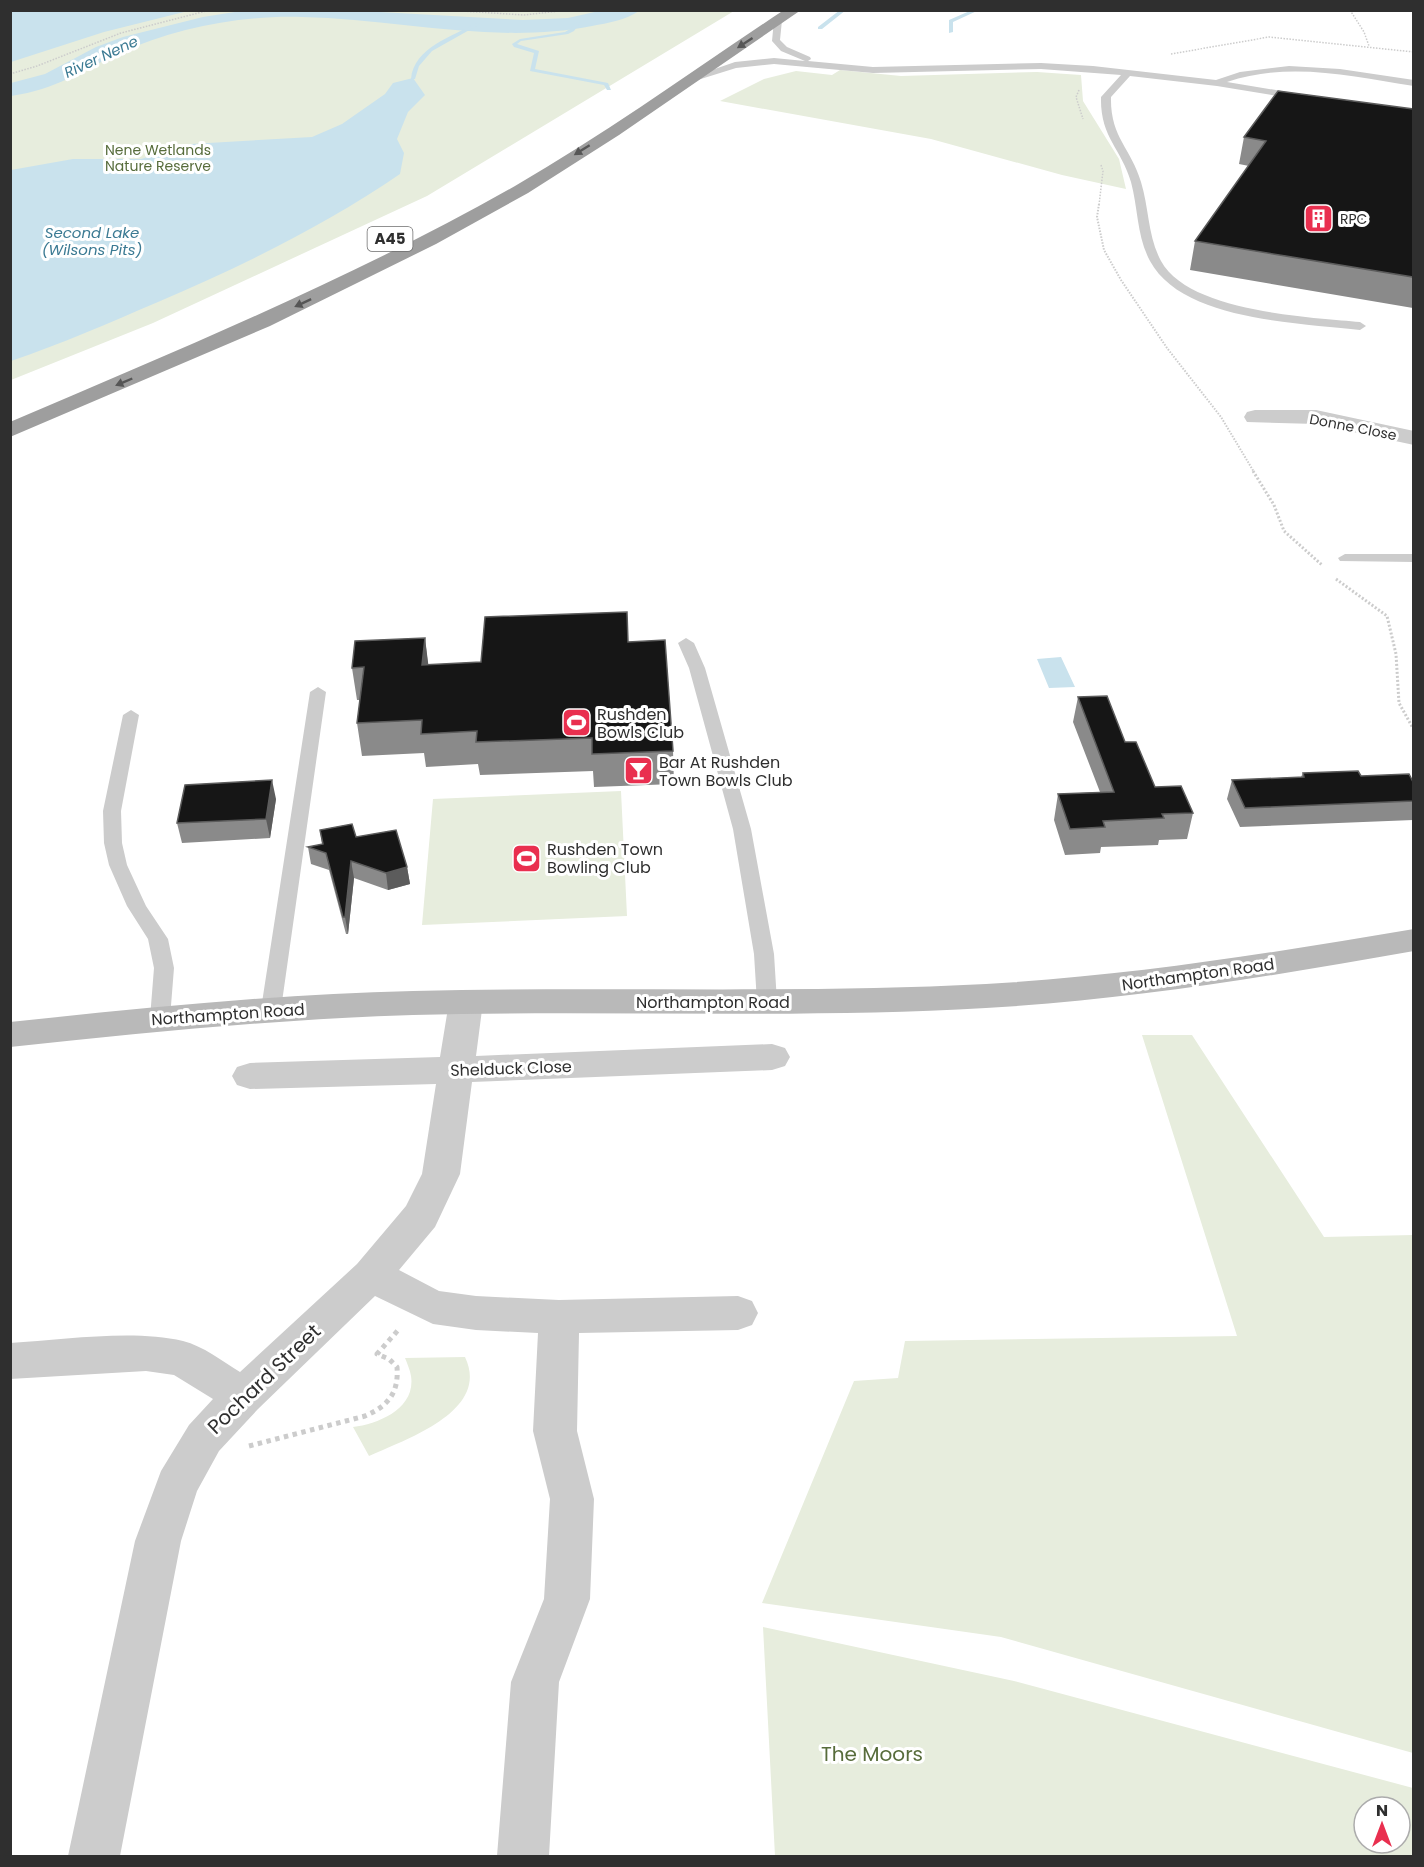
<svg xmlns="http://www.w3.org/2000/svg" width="1424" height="1867" font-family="Poppins,sans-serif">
	<rect width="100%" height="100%" fill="#fff"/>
	<path fill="#e7eddd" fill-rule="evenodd" d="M11,11H734L427,196L153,323L11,380Z
		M840,70L901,76L1037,72L1081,75L1083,101L1119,159L1126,189L1062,175L931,139L720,101L764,79L796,71L832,75Z
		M621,791L627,916L422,925L433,799Z
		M1142,1035H1192L1324,1237L1413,1235V1753L1001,1637L762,1603L854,1381L898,1378L905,1341L1237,1336Z
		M465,1357C491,1411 406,1439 369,1456L353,1427C379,1424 416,1408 411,1376C410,1370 407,1363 405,1358Z
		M763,1627L1014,1681L1413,1788V1856H775ZM1364,1807H1400V1843H1364Z"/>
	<path fill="#c9e2ed" d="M10,11L11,10L188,11L104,32L11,62Z
		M362,11L523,20L568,18L599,11H639C626,20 608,23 592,26C496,45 399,19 302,17C242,15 174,28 120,53C78,72 58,89 11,96V83L45,74L96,47L123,37L203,17L241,11Z
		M413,78L425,95L408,112L397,139L404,153L400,174C324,226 242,266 158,302C109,323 61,344 11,361V170L73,159H141L191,144L312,137L342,124L385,94L393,83Z
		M1061,657L1075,687L1049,688L1037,659Z"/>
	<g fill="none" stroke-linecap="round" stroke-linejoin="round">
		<path fill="#c9e2ed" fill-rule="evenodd" d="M840,10H846L822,29H818V27Z
			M972,10H979L953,22V32L949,33V20Z
			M576,22L580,23L574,31L568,34L521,41L517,44L539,51L535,69L608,83L611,90H607L604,85L530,71L534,53L514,47L512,44L520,39L565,32L570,29Z
			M476,23L480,24L432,51L419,66L415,79H411C414,47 452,37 476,23Z"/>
		<path stroke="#ccc" stroke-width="1.5" stroke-dasharray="1.5 1.5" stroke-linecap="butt" d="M446,10L524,15L568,10
			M1350,10L1364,32L1369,46
			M1171,54L1269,37L1414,52
			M10,74L37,66L121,33L210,10
			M1079,90L1076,97L1083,119
			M1099,205L1103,171L1101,165"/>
		<path stroke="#ccc" stroke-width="2" stroke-dasharray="1.5 1.5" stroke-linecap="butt" d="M1099,204L1097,217L1104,250L1121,280L1167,348L1221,417L1254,472"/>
		<path stroke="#ccc" stroke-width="3" stroke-dasharray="2 2" stroke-linecap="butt" d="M1253,471L1274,505L1284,531L1322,565
			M1336,579L1387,616L1396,654L1399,703L1414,730"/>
		<path stroke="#ccc" stroke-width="5" stroke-dasharray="4.5 4.5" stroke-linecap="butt" d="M249,1446L365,1416C388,1406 399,1393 397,1367L389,1359L377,1354L400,1328"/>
		<path fill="#ccc" fill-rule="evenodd" d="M778,17L782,20L780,40L787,47L810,57L811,59L808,61L873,67L1041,63L1093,66L1216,80L1240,72L1289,66L1340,69L1414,80V86C1352,76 1288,61 1227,82L1306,95V99L1303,100L1217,86L1130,76L1111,97C1110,137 1131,148 1141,182C1149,208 1148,237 1161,261C1189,312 1308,317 1360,322L1366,326L1360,330C1301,323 1182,321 1150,261C1137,237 1138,208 1131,182C1121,148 1100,137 1101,97L1121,75L1041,69L873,73L774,64L736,68L688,83L683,80L735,62L774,58L805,61L781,51L772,41L774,20Z
			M1345,554H1414V562L1340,561L1338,558Z
			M686,638L694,643L705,668L751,829L774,954L777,1002L774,1007L767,1009L760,1007L757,1002L754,954L733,829L689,668L678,643Z
			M318,687L326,692L281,1009L278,1014L271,1016L264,1014L261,1009L310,692Z
			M131,710L139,715L121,811L122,843L127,865L146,906L168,939L174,968L170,1018L167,1023L160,1025L153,1023L150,1018L154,968L148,939L127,906L109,865L104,843L103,811L123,715Z"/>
		<path fill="#ccc" fill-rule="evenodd" d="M1255,410H1316L1414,431V445L1316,424L1247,422L1244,417L1247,412Z
			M466,990L478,994L483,1002L476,1056L772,1044L785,1048L790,1057L785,1066L772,1070L472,1082L460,1174L435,1227L399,1270L439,1291L476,1296L559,1300L738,1296L752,1301L758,1313L752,1325L738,1330L579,1333L577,1431L594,1499L590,1599L559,1682L549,1856H497L511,1682L544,1599L550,1499L533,1431L538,1333L476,1330L433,1324L375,1296L258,1409L219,1451L197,1491L181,1541L120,1856H68L135,1541L161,1471L189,1425L213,1399L174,1375L146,1371L10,1379V1343C63,1340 132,1329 183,1341C203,1346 222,1361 240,1372L357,1264L406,1206L422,1174L436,1084L250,1089L237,1085L232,1076L237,1067L250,1063L440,1057L449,1002L454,994Z"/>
		<path fill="#b9b9b9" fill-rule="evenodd" d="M1414,929V951C1272,976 1130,1000 986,1008C795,1019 604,1010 413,1015C278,1019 144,1033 10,1047V1022C144,1008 278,994 413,991C604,986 795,994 986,984C1129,976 1272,953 1414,929Z"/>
		<path fill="#9e9e9e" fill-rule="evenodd" d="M784,10H801L619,135L528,193L436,244L270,326L10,437V422C181,349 353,278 515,186C607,133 695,69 784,10Z"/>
	</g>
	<path fill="#8a8a8a" d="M1413,109V308L1190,270L1195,241L1249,166L1239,164L1244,137Z
		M425,638L428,665L481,662L628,642L673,751L674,784L594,787L593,771L480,775L478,764L426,767L424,753L362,756L357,723L360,700H357L352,668Z
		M1078,697L1125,742L1155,787L1193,813L1187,839L1159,840L1158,845L1101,847L1100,853L1065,855L1054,820L1058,794L1100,792L1073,722Z
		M1303,773L1361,776L1413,782V820L1240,827L1227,799L1232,780L1301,777Z
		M276,799L270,838L182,843L177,823Z
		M320,830L356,837L407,867L410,884L388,890L354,878L348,934H346L329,870L311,864L308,847L322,844Z"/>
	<path fill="#5c5c5c" d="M425,638L429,670L422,665Z
		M272,780L276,799L270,838L266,819Z
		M351,861L354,878L348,934L345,917Z
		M407,867L410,884L388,890L386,873Z"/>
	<path fill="#161616" stroke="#5c5c5c" stroke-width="1.5" d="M1278,91L1413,109V277L1195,241L1266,141L1244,137Z
		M627,612L628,642L665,640L673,751L592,754V738L476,742L477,731L421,734L422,720L357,723L364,667L352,668L355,641L425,638L422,665L481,662L485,617Z
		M1107,696L1125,742H1136L1155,787L1181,786L1193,813L1162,814L1164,818L1103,821L1105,827L1070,829L1058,794L1114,792L1078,697Z
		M1358,771L1361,776L1409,774L1413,782V801L1245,808L1232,780L1304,777L1303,773Z
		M272,780L266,819L177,823L185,785Z
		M352,824L356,837L396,830L407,867L386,873L351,861L345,917H343L326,853L308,847L323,844L320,830Z"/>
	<defs><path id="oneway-solid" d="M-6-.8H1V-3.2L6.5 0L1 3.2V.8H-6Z" transform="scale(1.5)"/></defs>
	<g fill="#565656">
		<use href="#oneway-solid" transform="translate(745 43) rotate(147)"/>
		<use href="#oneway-solid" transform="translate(582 150) rotate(148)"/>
		<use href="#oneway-solid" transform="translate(303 303) rotate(155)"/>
		<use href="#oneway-solid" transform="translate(124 382) rotate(157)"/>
	</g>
	<defs>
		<symbol id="building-square" viewBox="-11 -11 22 22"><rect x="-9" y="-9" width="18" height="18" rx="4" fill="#e92f4f" stroke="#fff"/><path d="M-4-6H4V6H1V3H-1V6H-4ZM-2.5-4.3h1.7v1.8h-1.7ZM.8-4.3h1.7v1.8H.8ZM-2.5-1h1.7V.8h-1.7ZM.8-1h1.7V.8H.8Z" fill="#fff"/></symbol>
		<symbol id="stadium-square" viewBox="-11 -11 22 22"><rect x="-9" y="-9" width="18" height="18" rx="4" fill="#e92f4f" stroke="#fff"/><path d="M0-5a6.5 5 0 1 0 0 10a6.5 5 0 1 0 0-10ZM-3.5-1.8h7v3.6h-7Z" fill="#fff"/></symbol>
		<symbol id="bar-square" viewBox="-11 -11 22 22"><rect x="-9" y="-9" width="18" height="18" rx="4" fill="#e92f4f" stroke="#fff"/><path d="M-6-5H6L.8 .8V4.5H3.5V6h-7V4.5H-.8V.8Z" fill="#fff"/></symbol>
	</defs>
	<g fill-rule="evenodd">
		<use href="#building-square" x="1302" y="202" width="33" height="33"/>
		<use href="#stadium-square" x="560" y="706" width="33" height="33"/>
		<use href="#bar-square" x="622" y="754" width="33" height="33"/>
		<use href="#stadium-square" x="510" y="842" width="33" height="33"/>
	</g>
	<g text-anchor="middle" stroke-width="6" stroke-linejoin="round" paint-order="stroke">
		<g font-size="14" fill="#576c3b" stroke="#fff">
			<text x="158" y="155">Nene Wetlands<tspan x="158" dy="16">Nature Reserve</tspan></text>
		</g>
		<g font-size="14" fill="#2f2f2f" stroke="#fff" text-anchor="start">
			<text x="1340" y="224">RPC</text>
		</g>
		<g font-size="14" fill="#2f2f2f" stroke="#fff">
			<text transform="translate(1353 427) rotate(11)" y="5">Donne Close</text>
		</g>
		<g font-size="15" font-style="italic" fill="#3b7a93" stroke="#fff">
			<text transform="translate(101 57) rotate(-25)" y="5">River Nene</text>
			<text x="92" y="238">Second Lake<tspan x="92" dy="17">(Wilsons Pits)</tspan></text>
		</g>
		<rect fill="#fff" stroke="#6d6d6d" stroke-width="1.5" x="367.5" y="227" width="45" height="24" rx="4.5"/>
		<g font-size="15" font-weight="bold" fill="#2f2f2f">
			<text x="390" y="244">A45</text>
		</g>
		<g font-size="16" fill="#2f2f2f" stroke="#fff" text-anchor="start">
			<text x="597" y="720">Rushden<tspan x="597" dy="18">Bowls Club</tspan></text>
			<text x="659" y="768">Bar At Rushden<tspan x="659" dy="18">Town Bowls Club</tspan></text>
			<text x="547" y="855">Rushden Town<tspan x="547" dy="18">Bowling Club</tspan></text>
		</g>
		<g font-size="16" fill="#2f2f2f" stroke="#fff">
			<text transform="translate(1198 974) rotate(-8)" y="6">Northampton Road</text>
			<text x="713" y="1008">Northampton Road</text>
			<text transform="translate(228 1014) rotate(-4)" y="6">Northampton Road</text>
			<text transform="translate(511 1068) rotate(-2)" y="6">Shelduck Close</text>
		</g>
		<g font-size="20" fill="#2f2f2f" stroke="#fff">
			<text transform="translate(264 1379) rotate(-44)" y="7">Pochard Street</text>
		</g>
		<g font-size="20" fill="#576c3b" stroke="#fff">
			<text x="872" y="1761">The Moors</text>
		</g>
	</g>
	<rect width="1424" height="1867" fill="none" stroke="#2f2f2f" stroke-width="24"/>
	<g transform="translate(1382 1825)"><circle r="28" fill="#ffffff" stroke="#acacac" stroke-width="1.5"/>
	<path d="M0-4.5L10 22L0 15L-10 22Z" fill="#e92f4f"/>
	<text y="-9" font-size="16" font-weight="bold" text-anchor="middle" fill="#2f2f2f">N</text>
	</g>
</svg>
